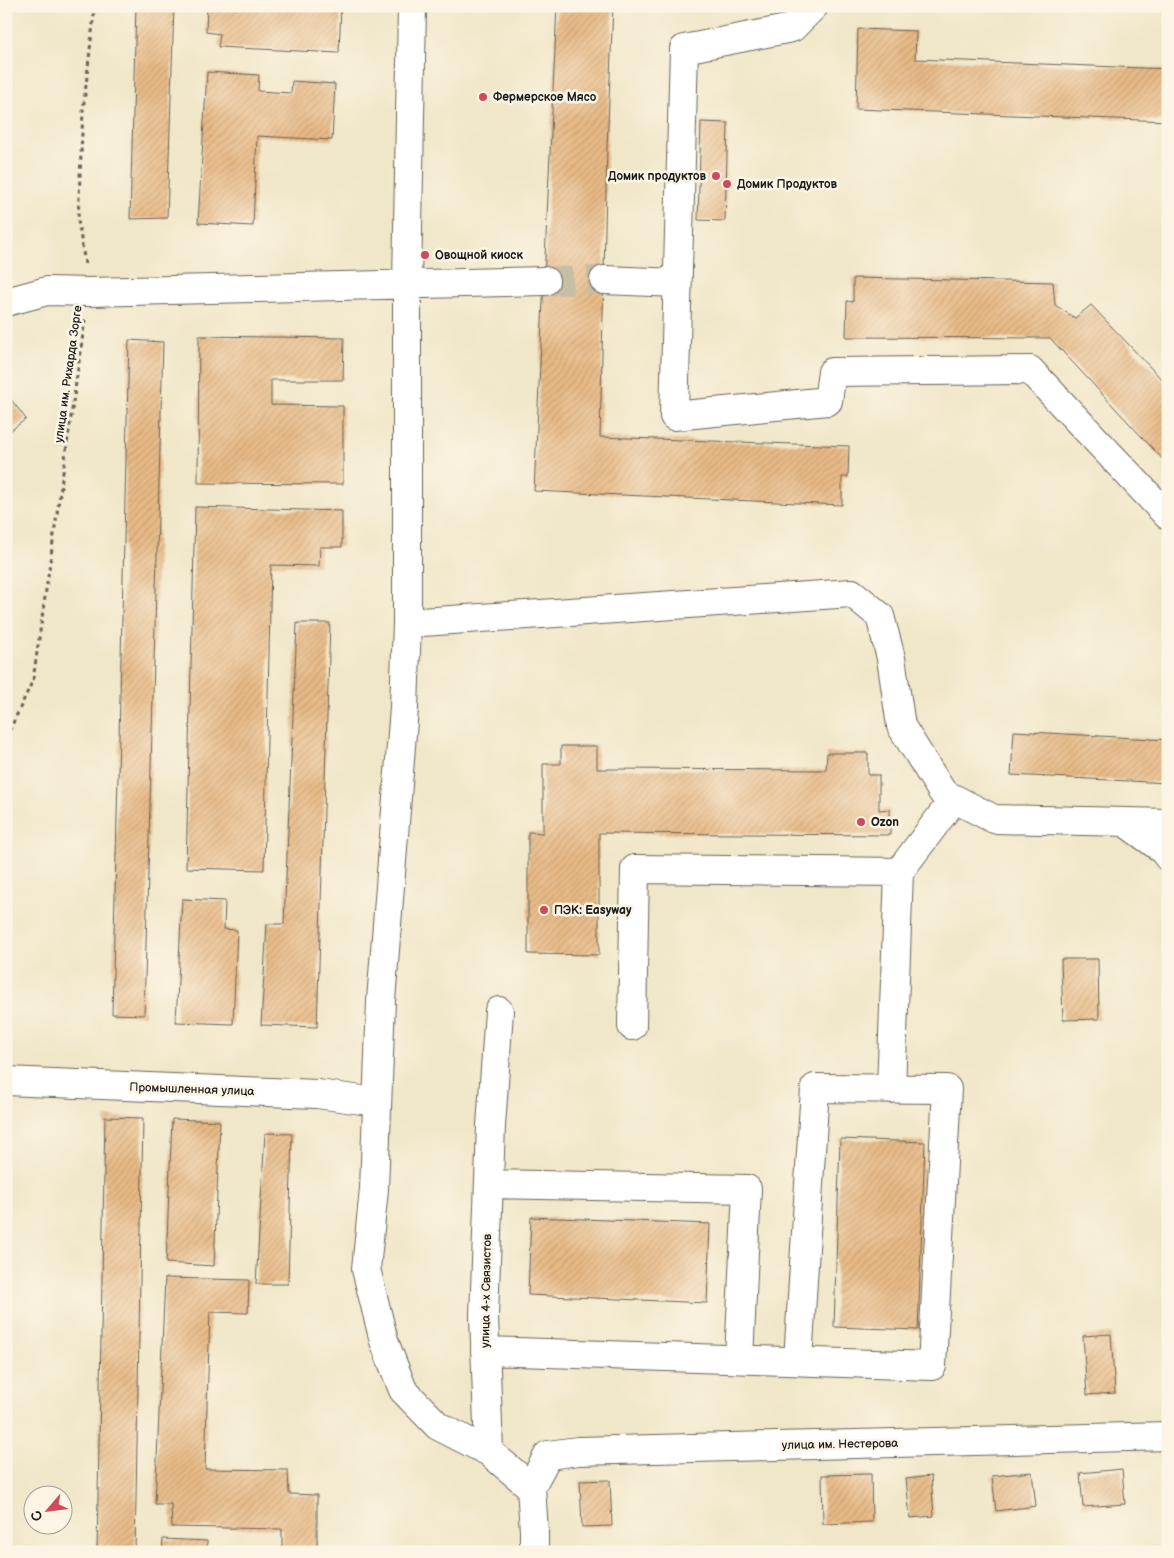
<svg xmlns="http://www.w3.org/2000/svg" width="1174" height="1558" font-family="'Balsamiq Sans',sans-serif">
	<defs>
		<pattern id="building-hatch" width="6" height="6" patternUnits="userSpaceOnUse" patternTransform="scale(1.25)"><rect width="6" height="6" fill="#e8ba86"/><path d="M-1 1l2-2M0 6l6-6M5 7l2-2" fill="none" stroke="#c69f73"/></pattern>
	</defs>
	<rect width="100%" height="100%" fill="#fcf5e5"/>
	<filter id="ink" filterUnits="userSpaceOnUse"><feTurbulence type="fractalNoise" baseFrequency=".02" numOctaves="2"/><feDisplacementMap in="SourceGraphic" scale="10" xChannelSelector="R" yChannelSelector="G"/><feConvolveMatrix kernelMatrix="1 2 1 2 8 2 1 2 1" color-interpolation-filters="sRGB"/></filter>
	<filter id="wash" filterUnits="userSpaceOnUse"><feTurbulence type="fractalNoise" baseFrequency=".0096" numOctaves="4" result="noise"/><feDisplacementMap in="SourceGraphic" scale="20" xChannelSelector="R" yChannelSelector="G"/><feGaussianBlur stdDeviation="1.12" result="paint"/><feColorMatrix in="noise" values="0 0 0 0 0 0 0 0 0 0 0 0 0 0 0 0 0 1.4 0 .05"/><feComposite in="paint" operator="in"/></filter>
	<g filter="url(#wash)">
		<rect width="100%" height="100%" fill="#f0e6c8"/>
		<g id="blocks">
			<path fill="url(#building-hatch)" d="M136,6H174L167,218L130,219Z
				M207,6H341L339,53L218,47L220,34L206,32Z
				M557,6H613L607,148L600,437L849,446L848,477H842V505L534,491Z
				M858,29L916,31L915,59L1168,69V121L856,109Z
				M207,72L259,75L258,91L291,93L292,81L335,84L332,140L257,136L253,226L198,223Z
				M701,122L728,123L725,221L698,220Z
				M853,278L1053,282L1055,305L1075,318L1091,305L1168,386V465L1050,338L846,337L847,301L853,302Z
				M199,336L344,338L343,380H271V405L343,406V484L198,483Z
				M129,340L163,342L144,1015L112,1014Z
				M6,393L26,419L6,434Z
				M195,507L342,511V547H320L319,566L271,565L264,870L186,868Z
				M297,623H330L317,1027L261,1025L267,924H284Z
				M1014,731L1168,740V783L1011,775Z
				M561,746H597V769L826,770L827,753H868V775H879V810L890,809V835L599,833V955L528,954V832L543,833V764H561Z
				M182,899L225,901L224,929L237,930L233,1024L176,1022Z
				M1061,959H1098L1099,1019L1063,1020Z
				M105,1117L143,1118L135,1552H97Z
				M172,1119L220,1121L214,1266L166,1263Z
				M265,1133L292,1134L288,1284H256Z
				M840,1139L925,1142L918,1330L834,1327Z
				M531,1217L710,1224L707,1303L528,1295Z
				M165,1278L249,1280L248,1313L210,1312L205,1469L288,1470L289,1494L317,1495V1552H282V1529L172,1527L171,1504H155Z
				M1111,1334L1115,1393L1087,1395L1083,1336Z
				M1122,1469L1125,1504L1083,1507L1080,1473Z
				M1032,1472L1036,1506L996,1511L992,1476Z
				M871,1474L872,1522L823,1524L822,1475Z
				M931,1476L934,1516L910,1518L906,1479Z
				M610,1480L612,1526L582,1527L580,1481Z
				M163,1539L207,1541V1552H162Z"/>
		</g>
	</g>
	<g filter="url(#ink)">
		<use href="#blocks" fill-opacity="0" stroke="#666358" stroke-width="1"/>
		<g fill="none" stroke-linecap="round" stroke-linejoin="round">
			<path stroke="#c6bea6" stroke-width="28" stroke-dasharray="28 14" stroke-linecap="butt" d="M545,281L604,280"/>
			<defs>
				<path id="minor" d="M412,6L407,284V623L404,708L381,1001L374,1189L366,1269L384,1341L403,1390L438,1426L489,1452
					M814,6L792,28L684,49L674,416L828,401L832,372L1030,370L1168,516
					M604,280L677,283
					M6,302L47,291L89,292L545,281
					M407,623L852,593L880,616L891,658L901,726L943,793L994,819L1168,823
					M1126,823L1162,849L1168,857
					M899,872L954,799
					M499,1011L491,1126L484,1316L489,1452L531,1487L534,1531V1552
					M632,1026L635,869L899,872L891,1089
					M6,1081L317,1094L377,1102
					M489,1184L747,1189L739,1359
					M485,1351L932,1366L947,1089L815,1088L798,1361
					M531,1487L548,1455L578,1451L1168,1436"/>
			</defs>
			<use href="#minor" stroke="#666358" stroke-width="30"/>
			<path stroke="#666358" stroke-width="3" stroke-dasharray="4 4" stroke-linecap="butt" d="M85,264L78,220L83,111L95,6
				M6,738L33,680L85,320"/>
			<use href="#minor" stroke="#fff" stroke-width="28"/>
		</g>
	</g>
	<g fill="#d1495b" stroke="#fcf5e5" stroke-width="2">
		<circle cx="483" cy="97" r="5"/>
		<circle cx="716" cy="176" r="5"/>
		<circle cx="727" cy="184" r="5"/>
		<circle cx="425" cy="255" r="5"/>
		<circle cx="861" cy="822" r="5"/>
		<circle cx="544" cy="910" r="5"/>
	</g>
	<g text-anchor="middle" stroke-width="5" stroke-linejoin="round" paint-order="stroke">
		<g font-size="12" font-weight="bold" fill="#1c1c1c" stroke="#fcf5e5" text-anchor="start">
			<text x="493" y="101">Фермерское Мясо</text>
			<text x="706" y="180" text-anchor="end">Домик продуктов</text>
			<text x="737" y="188">Домик Продуктов</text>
			<text x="435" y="259">Овощной киоск</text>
			<text x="871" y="826">Ozon</text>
			<text x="554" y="914">ПЭК: Easyway</text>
		</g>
		<g font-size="12" fill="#1c1c1c" stroke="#fcf5e5">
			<text transform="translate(68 374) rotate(-82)" y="4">улица им. Рихарда Зорге</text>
			<text transform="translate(192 1089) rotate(2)" y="4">Промышленная улица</text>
			<text transform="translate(486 1291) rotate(-89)" y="4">улица 4-х Связистов</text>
			<text transform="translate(840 1444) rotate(-1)" y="4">улица им. Нестерова</text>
		</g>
	</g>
	<rect width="1174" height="1558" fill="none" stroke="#fcf5e5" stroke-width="25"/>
	<g transform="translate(48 1510) rotate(242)"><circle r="24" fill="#fcf5e5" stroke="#a29e95"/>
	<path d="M0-4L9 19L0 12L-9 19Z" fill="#d1495b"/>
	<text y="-8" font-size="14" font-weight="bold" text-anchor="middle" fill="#1c1c1c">С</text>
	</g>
</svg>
